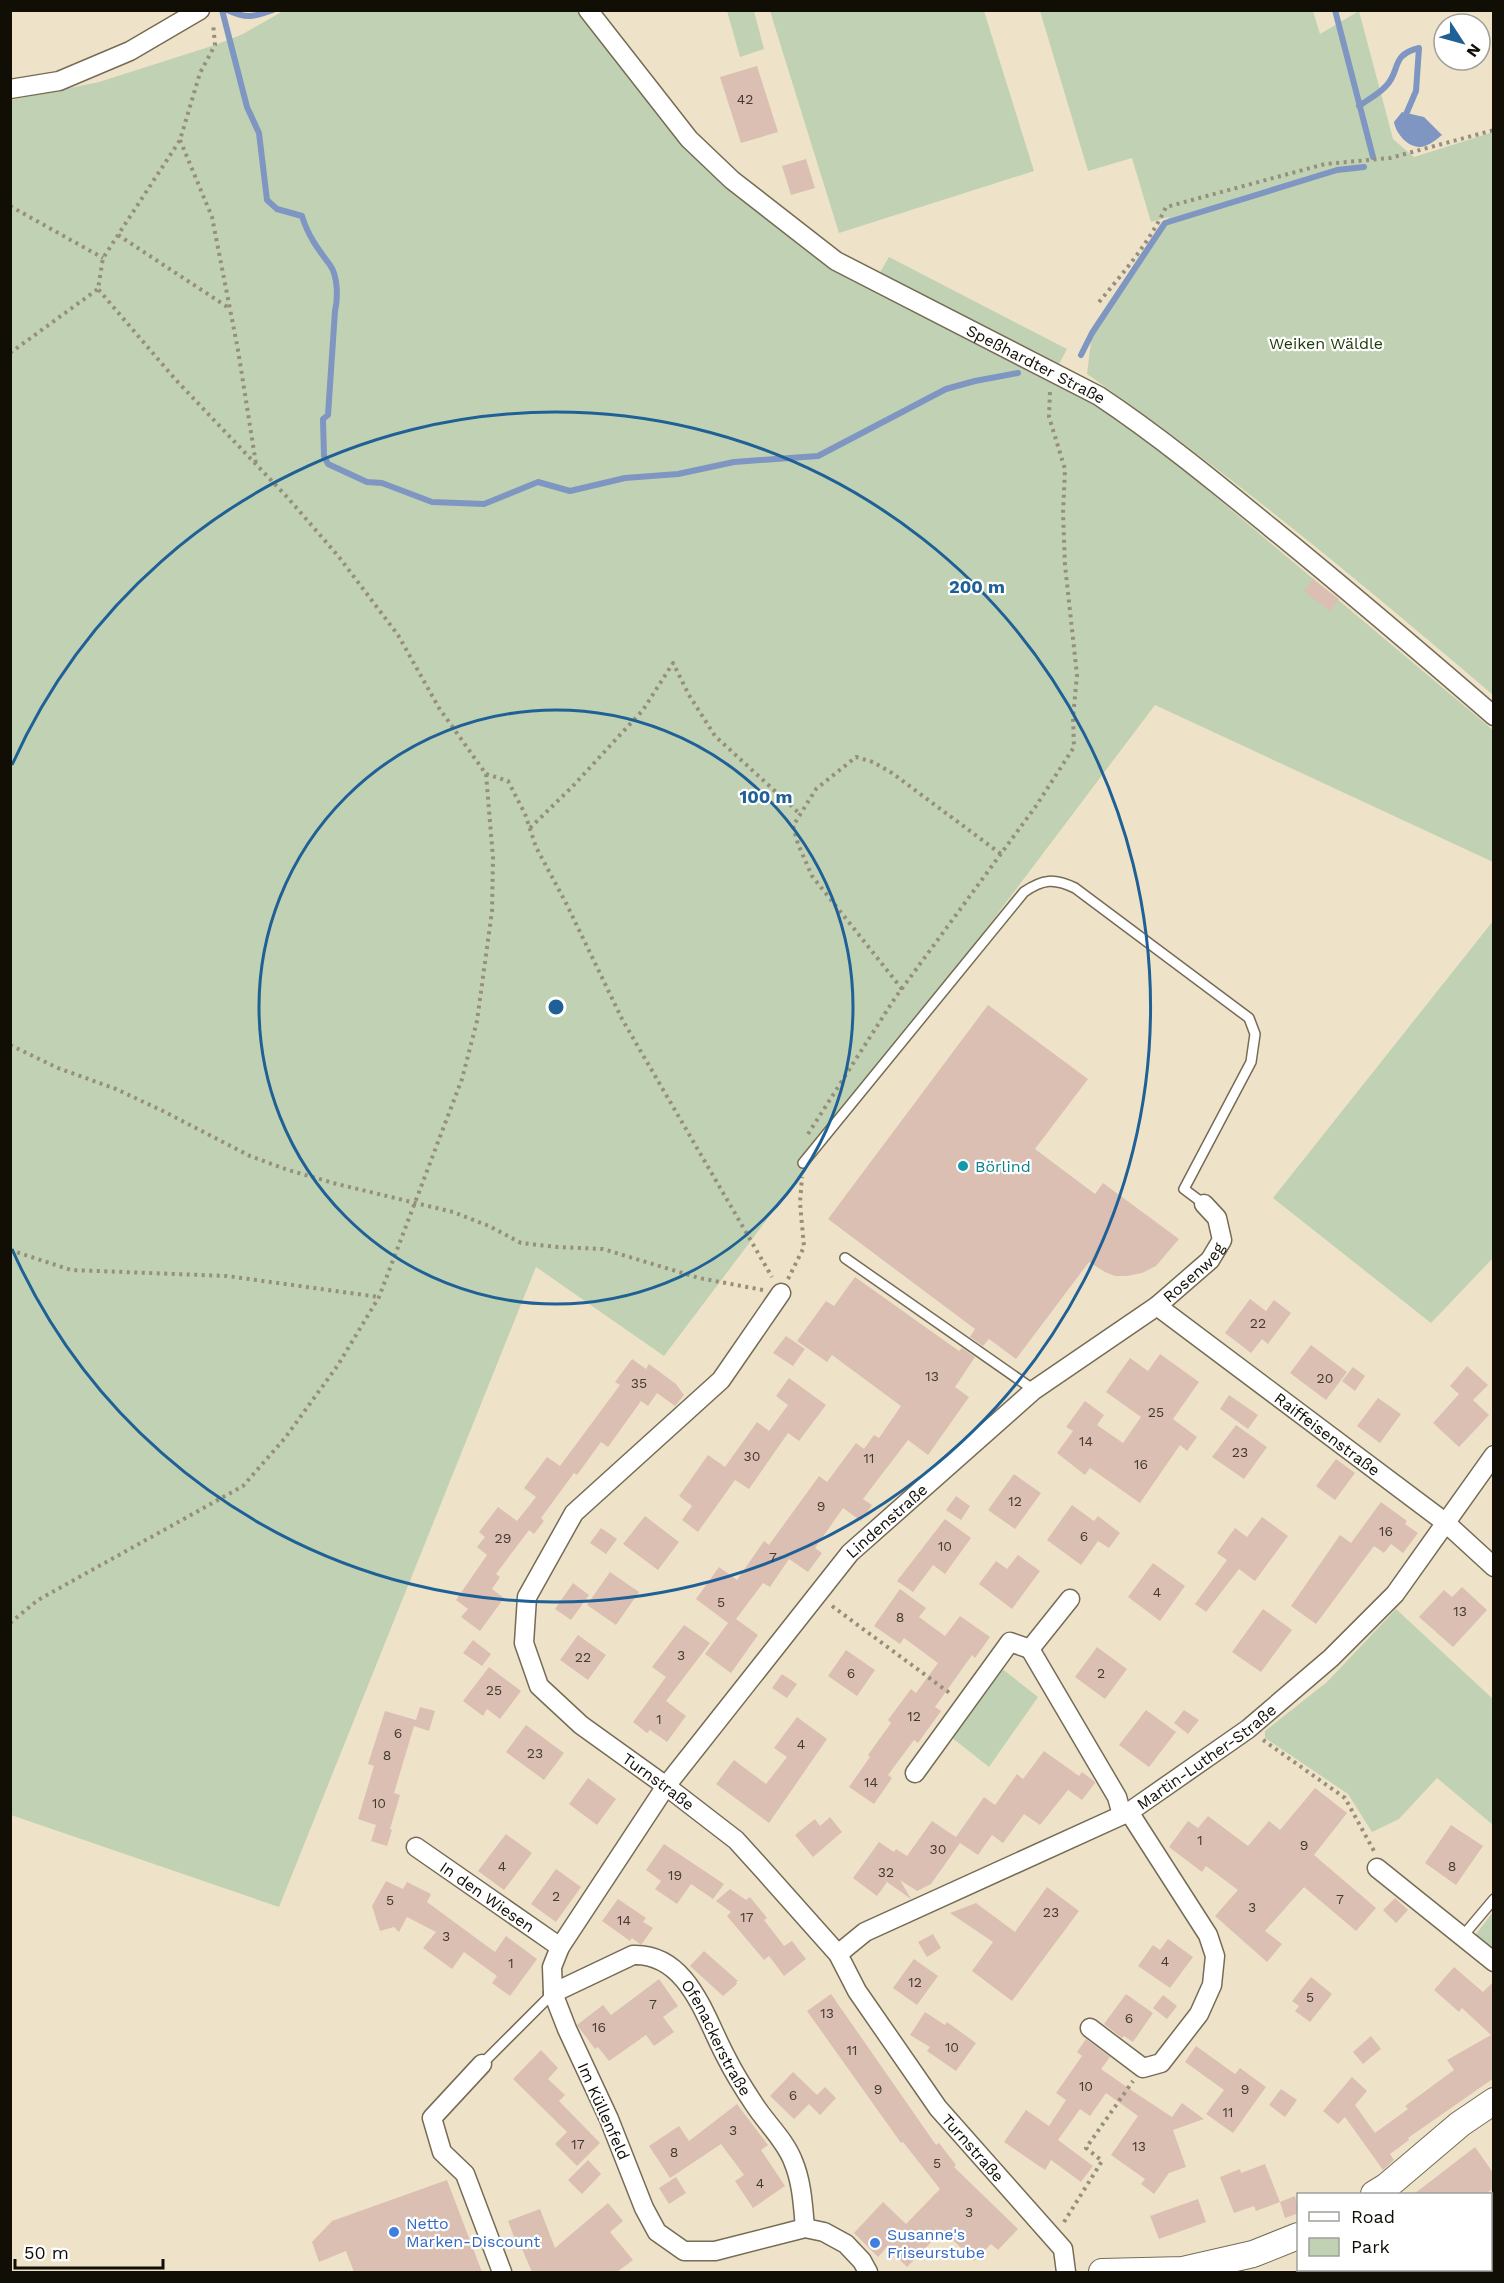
<svg xmlns="http://www.w3.org/2000/svg" width="1504" height="2283" font-family="'Work Sans',sans-serif">
	<rect width="100%" height="100%" fill="#eee3c9"/>
	<path fill="#c0d2b3" d="M283,11H579L725,185L810,253L864,285L1070,387L1147,439L1493,730V862L1155,705L664,1356L536,1267L279,1907L11,1815V100L99,82L215,45L243,34Z
		M727,11H754L764,49L740,57Z
		M770,11H984L1034,171L839,233Z
		M1040,11H1313L1320,34L1359,11L1393,139L1414,157L1493,132V695C1362,583 1229,473 1087,374L1092,333L1169,217L1151,222L1132,158L1088,171Z
		M889,257L1067,349L1059,364L969,321L879,274Z
		M1493,921V1258L1431,1323L1273,1198Z
		M1396,1609L1493,1699V1825L1437,1778L1399,1819L1372,1832L1348,1794L1265,1738V1731L1327,1682Z
		M1000,1667L1038,1697L989,1767L951,1737Z
		M1493,1912V1952L1474,1937Z"/>
	<path fill="#7e96c1" d="M1402,112L1424,117L1442,135C1437,139 1431,144 1425,146C1411,151 1396,135 1394,122Z"/>
	<g fill="none" stroke-linecap="round" stroke-linejoin="round">
		<path stroke="#7e96c1" stroke-width="6" d="M222,10L247,107L259,133L267,200L277,209L302,216C308,236 318,249 330,265C338,276 338,298 335,311L328,415L323,419L324,456L328,464L367,482L382,483L432,502L484,504L538,482L570,491L625,478L678,474L734,462L818,456L946,389L975,381L1018,373
			M227,10C247,19 253,17 273,10
			M1335,10L1373,157
			M1359,106C1367,100 1379,94 1386,86C1401,71 1390,55 1419,48L1416,91L1407,112
			M1081,355L1092,333L1165,223L1337,170L1364,167"/>
	</g>
	<path fill="#dbbfb2" d="M757,66L778,132L741,143L720,77Z
		M806,159L815,188L791,195L782,166Z
		M1313,579L1339,599L1330,611L1304,591Z
		M988,1005L1088,1079L1035,1149L1095,1194L1103,1183L1179,1239L1156,1266L1142,1273L1127,1276H1115L1105,1272L1089,1262L1016,1359L989,1339L983,1346L970,1337L975,1329L828,1219Z
		M855,1277L959,1351L962,1348L975,1357L955,1387L969,1397L928,1455L908,1440L863,1499L872,1505L861,1521L843,1508L815,1548L822,1553L808,1572L789,1559L770,1587L763,1583L736,1619L758,1635L731,1673L705,1654L728,1623L696,1599L719,1567L737,1580L764,1541L769,1545L819,1476L827,1482L856,1443L864,1449L874,1435L879,1438L901,1406L832,1355L827,1362L797,1341L826,1301L834,1306Z
		M1250,1299L1266,1311L1274,1300L1291,1313L1268,1344L1262,1339L1251,1353L1225,1333Z
		M786,1336L805,1349L793,1366L773,1353Z
		M1311,1345L1347,1372L1326,1400L1290,1373Z
		M1160,1354L1199,1382L1173,1419L1197,1437L1187,1451L1180,1445L1140,1503L1090,1468L1085,1475L1057,1453L1073,1431L1066,1427L1085,1401L1104,1415L1097,1425L1123,1443L1141,1417L1106,1392L1130,1358L1148,1371Z
		M632,1359L646,1369L649,1364L676,1384L684,1395L675,1406L657,1393L648,1406L641,1401L608,1447L601,1442L577,1475L574,1473L541,1518L544,1521L534,1534L529,1530L496,1574L500,1577L492,1589L504,1598L480,1631L461,1617L468,1609L456,1600L487,1555L477,1547L485,1537L479,1532L498,1507L517,1521L536,1497L524,1488L547,1457L560,1466L620,1385L615,1382Z
		M1467,1366L1488,1385L1473,1400L1489,1415L1459,1447L1433,1423L1459,1394L1450,1386Z
		M1353,1367L1365,1376L1355,1391L1342,1381Z
		M789,1378L826,1405L799,1441L788,1433L749,1489L735,1480L698,1532L682,1520L692,1506L679,1496L708,1455L725,1467L757,1422L769,1431L788,1405L776,1396Z
		M1229,1395L1258,1415L1248,1429L1220,1409Z
		M1378,1398L1401,1414L1380,1443L1357,1426Z
		M1236,1425L1267,1447L1244,1479L1212,1457Z
		M1336,1459L1355,1473L1335,1500L1316,1486Z
		M1014,1474L1041,1493L1015,1529L988,1510Z
		M956,1496L970,1506L961,1520L946,1510Z
		M1381,1502L1407,1521L1405,1524L1418,1533L1403,1553L1391,1544L1384,1553L1374,1546L1316,1624L1291,1606L1340,1535L1351,1543Z
		M1072,1505L1094,1521L1098,1516L1120,1533L1109,1548L1098,1541L1081,1565L1047,1540Z
		M645,1516L679,1542L658,1570L623,1544Z
		M1262,1517L1288,1536L1255,1581L1239,1569L1206,1612L1195,1604L1227,1560L1217,1553L1235,1528L1247,1537Z
		M945,1519L971,1538L945,1574L933,1565L913,1592L897,1581Z
		M601,1528L617,1539L606,1554L590,1543Z
		M1018,1555L1040,1571L1012,1609L979,1584L996,1561L1007,1569Z
		M1153,1563L1185,1586L1160,1621L1128,1597Z
		M610,1572L639,1592L616,1625L587,1605Z
		M573,1583L589,1595L571,1620L555,1609Z
		M1462,1587L1487,1610L1453,1647L1419,1617L1444,1590L1452,1597Z
		M900,1589L926,1608L919,1617L945,1636L960,1616L990,1637L975,1658L972,1655L935,1707L941,1711L918,1743L914,1740L888,1775L892,1778L874,1804L849,1787L870,1757L868,1755L891,1723L888,1720L911,1689L916,1693L938,1663L904,1638L900,1644L874,1626Z
		M1263,1609L1292,1630L1261,1672L1232,1652Z
		M684,1625L710,1643L666,1701L686,1716L667,1742L650,1730L647,1733L633,1722L666,1677L652,1667Z
		M578,1635L606,1655L588,1680L560,1660Z
		M473,1640L491,1654L482,1666L463,1653Z
		M1097,1647L1127,1669L1105,1699L1075,1677Z
		M846,1650L875,1670L857,1696L828,1676Z
		M489,1667L521,1691L500,1719L487,1709L483,1716L463,1701Z
		M782,1674L797,1684L787,1698L772,1688Z
		M420,1707L435,1711L429,1731L414,1726L394,1793L400,1795L390,1829L392,1830L387,1846L371,1841L376,1825L358,1819L374,1766L368,1764L385,1711L416,1720Z
		M1146,1710L1176,1732L1149,1767L1119,1745Z
		M1184,1710L1199,1720L1188,1734L1174,1723Z
		M797,1717L827,1739L769,1823L716,1784L734,1760L766,1784L787,1757L774,1748Z
		M526,1725L564,1753L544,1780L506,1752Z
		M1044,1751L1079,1776L1082,1772L1094,1781L1095,1783L1082,1800L1068,1790L1040,1825L1024,1814L1003,1843L992,1835L978,1855L960,1843L931,1884L917,1891L900,1880L911,1899L887,1882L877,1896L853,1878L879,1842L894,1852L896,1849L907,1856L932,1821L956,1837L984,1797L995,1805L1017,1774L1023,1779Z
		M588,1778L616,1799L597,1825L569,1804Z
		M1315,1788L1347,1813L1314,1855L1376,1908L1356,1931L1304,1887L1265,1931L1282,1944L1267,1962L1215,1916L1238,1890L1206,1866L1202,1872L1169,1847L1188,1821L1198,1828L1208,1816L1248,1846L1269,1821L1280,1830Z
		M830,1817L842,1832L813,1857L795,1835L815,1819L820,1826Z
		M1451,1825L1483,1846L1456,1885L1425,1863Z
		M506,1834L532,1853L504,1890L478,1871Z
		M664,1844L724,1884L713,1899L691,1884L677,1904L655,1889L661,1881L646,1870Z
		M556,1869L581,1887L556,1922L531,1904Z
		M386,1881L403,1889L407,1882L431,1894L427,1902L495,1952L506,1936L537,1959L510,1996L492,1983L497,1976L464,1952L452,1969L423,1948L436,1932L407,1917L399,1932L394,1927L380,1931L372,1906Z
		M1047,1887L1079,1911L1012,2001L972,1971L993,1942L950,1913L976,1903L1015,1932Z
		M730,1889L746,1900L750,1897L767,1918L764,1920L784,1946L792,1941L806,1959L784,1976L769,1956L764,1960L727,1916L731,1912L716,1901Z
		M1395,1898L1408,1910L1396,1923L1383,1910Z
		M618,1899L646,1918L643,1922L653,1928L641,1945L632,1938L630,1941L602,1921Z
		M933,1934L941,1948L927,1957L918,1942Z
		M1168,1939L1193,1957L1170,1988L1138,1966L1153,1945L1160,1950Z
		M704,1951L738,1981L736,1982L737,1984L723,1996L690,1966Z
		M914,1959L938,1976L917,2005L893,1988Z
		M1454,1967L1483,1992L1494,1981V2078L1408,2138L1409,2140L1390,2154L1394,2160L1383,2170L1345,2117L1338,2124L1323,2111L1352,2077L1367,2091L1355,2105L1375,2133L1408,2109L1405,2106L1454,2070L1447,2060L1491,2035L1462,2008L1459,2012L1434,1990Z
		M1311,1977L1332,1994L1310,2022L1295,2011L1299,2006L1292,2001Z
		M659,1979L678,2006L663,2017L674,2032L654,2046L646,2035L609,2061L598,2047L595,2049L577,2025L603,2005L611,2015Z
		M831,1994L936,2145L939,2143L956,2165L954,2167L1018,2229L998,2250L991,2244L974,2261L943,2230L907,2267L887,2247L878,2257L854,2233L883,2202L906,2224L940,2189L903,2142L901,2143L807,2011Z
		M1126,1994L1153,2013L1133,2042L1124,2036L1122,2038L1104,2024Z
		M1163,1995L1177,2006L1167,2019L1153,2008Z
		M925,2012L945,2025L947,2022L976,2043L956,2071L927,2051L930,2047L910,2035Z
		M1371,2036L1381,2049L1363,2064L1353,2052Z
		M1086,2039L1110,2057L1101,2069L1134,2092L1172,2117L1182,2103L1204,2119L1173,2130L1186,2167L1169,2173L1154,2194L1141,2184L1145,2179L1111,2155L1138,2116L1106,2093L1090,2116L1080,2109L1058,2140L1093,2166L1081,2182L1051,2160L1045,2170L1004,2142L1026,2110L1049,2126L1066,2100L1056,2093L1082,2056L1077,2052Z
		M1196,2046L1235,2074L1240,2068L1266,2087L1233,2133L1206,2114L1224,2090L1185,2062Z
		M541,2050L558,2068L548,2079L565,2095L559,2101L600,2143L577,2166L555,2144L567,2132L513,2079Z
		M793,2072L817,2095L825,2087L836,2098L820,2115L809,2104L794,2119L770,2096Z
		M1281,2089L1297,2100L1285,2117L1269,2105Z
		M737,2104L768,2145L761,2150L785,2186L753,2208L735,2181L744,2175L721,2144L670,2178L649,2146L679,2126L689,2141Z
		M1475,2147L1494,2174V2188L1485,2194H1414Z
		M588,2160L601,2174L582,2194L568,2180Z
		M1265,2164L1280,2202L1256,2211L1254,2206L1234,2213L1220,2177L1240,2169L1241,2173Z
		M676,2177L686,2193L669,2204L659,2188Z
		M447,2180L482,2272H354L346,2251L319,2262L312,2242L332,2221Z
		M1295,2196L1299,2213L1285,2218L1280,2202Z
		M1198,2199L1206,2222L1159,2239L1150,2216Z
		M608,2203L623,2221L610,2232L633,2260L617,2272H532L522,2249L519,2250L508,2221L540,2209L555,2248Z"/>
	<g fill="none" stroke-linecap="round" stroke-linejoin="round">
		<defs>
			<path id="lane" d="M803,1163L1024,892C1043,879 1054,878 1075,888L1249,1018L1255,1034L1251,1062L1184,1189L1204,1204
				M845,1258L1034,1390
				M1462,1937L1494,1899
				M482,2064L553,1993"/>
			<g id="street">
				<path id="s1" d="M588,10L689,139L732,180L836,261L1099,396C1159,436 1215,482 1270,527C1346,589 1420,652 1494,716"/>
				<path d="M10,89L59,81L130,51L200,10"/>
				<path id="s2" d="M781,1293L721,1380L574,1513L527,1597L524,1643L539,1686L581,1725L666,1786L736,1840L765,1872L838,1954L857,1991L938,2108L1063,2249L1066,2272"/>
				<path id="s3" d="M1157,1306L1446,1523L1494,1567"/>
				<path d="M1030,1649L1117,1797L1122,1815"/>
				<path d="M1030,1649L1070,1599"/>
				<path d="M915,1773L1010,1642L1030,1649"/>
				<path id="s4" d="M416,1847L560,1947"/>
				<path d="M1377,1868L1494,1962"/>
				<path id="s5" d="M838,1954L865,1932L1129,1812L1248,1729L1331,1658L1395,1594L1494,1455"/>
				<path id="s6" d="M553,1993L633,1955C688,1953 705,2018 726,2057C734,2073 744,2089 754,2104C766,2123 785,2140 793,2161C802,2182 803,2206 805,2228"/>
				<path d="M1090,2028L1143,2068L1161,2063L1199,2014L1212,1985L1215,1956L1208,1935L1129,1812"/>
				<path d="M482,2064L432,2118L442,2152L465,2174L502,2272"/>
				<path id="s7" d="M868,2272L862,2261L846,2244L824,2232L805,2228L715,2251H684L657,2232L644,2208L609,2119L567,2029L553,1993L552,1967L560,1947L666,1786L850,1553L1034,1390L1157,1306L1210,1260L1222,1240L1217,1218L1204,1204"/>
				<path d="M1385,2272V2270"/>
			</g>
			<path id="secondary" d="M1374,2194L1387,2186L1460,2124L1494,2101
				M1102,2272L1183,2270L1253,2254L1298,2236"/>
		</defs>
		<use href="#lane" stroke="#766c55" stroke-width="12"/>
		<use href="#street" stroke="#766c55" stroke-width="21"/>
		<use href="#secondary" stroke="#766c55" stroke-width="28"/>
		<path stroke="#978f7c" stroke-width="4" stroke-dasharray="3 4.5" stroke-linecap="butt" d="M180,140L212,217L238,350L256,464
			M10,206L103,258
			M118,235L229,308
			M1099,302C1124,272 1149,243 1166,207L1325,164L1390,158L1494,130
			M10,353L98,289L103,258L180,140L200,73L215,45L213,23
			M486,774L508,781L525,814L536,847L567,905L622,1019L772,1277
			M530,828L572,787L643,710L673,663L689,695L715,736L800,814
			M902,989L812,876L798,844L793,826L816,789L856,757L873,762L892,773L1001,854
			M10,1045L58,1068L116,1089L163,1111L250,1156L288,1170L337,1184L453,1212L489,1226L521,1243L557,1247L603,1249L699,1278L763,1290
			M808,1134L895,998L1036,806L1074,747L1073,718L1077,675L1065,565L1063,513L1065,469L1049,417L1050,391
			M10,1250L71,1270L227,1276L379,1297
			M788,1279L804,1247L800,1203L802,1177
			M832,1606L951,1694
			M10,1623L38,1600L243,1486L285,1438L338,1365L379,1297L462,1079L477,1021L492,911L493,858L486,774L439,708L398,635L339,557L288,498L175,379L98,289
			M1263,1740L1345,1798L1374,1851
			M1064,2222L1102,2161L1086,2148L1133,2081"/>
		<use href="#lane" stroke="#fff" stroke-width="9"/>
		<use href="#street" stroke="#fff" stroke-width="18"/>
		<use href="#secondary" stroke="#fff" stroke-width="26"/>
	</g>
	<g fill="none" stroke="#1f6096" stroke-width="3">
		<circle cx="556" cy="1007" r="297"/>
		<path d="M12 765A595 595 0 1 1 12 1249"/>
	</g>
	<circle fill="#0f9aa8" stroke="#fff" stroke-width="2" cx="963" cy="1166" r="6"/>
	<g fill="#3f7fe0" stroke="#fff" stroke-width="2">
		<circle cx="394" cy="2232" r="6"/>
		<circle cx="875" cy="2243" r="6"/>
	</g>
	<g text-anchor="middle" stroke-width="4.5" stroke-linejoin="round" paint-order="stroke">
		<g font-size="14" fill="#443a31">
			<text x="745" y="104">42</text>
			<text x="1258" y="1328">22</text>
			<text x="932" y="1381">13</text>
			<text x="1325" y="1383">20</text>
			<text x="639" y="1388">35</text>
			<text x="1156" y="1417">25</text>
			<text x="1086" y="1446">14</text>
			<text x="1240" y="1457">23</text>
			<text x="752" y="1461">30</text>
			<text x="869" y="1463">11</text>
			<text x="1141" y="1469">16</text>
			<text x="1015" y="1506">12</text>
			<text x="821" y="1511">9</text>
			<text x="1386" y="1536">16</text>
			<text x="1084" y="1541">6</text>
			<text x="503" y="1543">29</text>
			<text x="945" y="1551">10</text>
			<text x="773" y="1562">7</text>
			<text x="1157" y="1597">4</text>
			<text x="721" y="1607">5</text>
			<text x="1460" y="1616">13</text>
			<text x="900" y="1622">8</text>
			<text x="681" y="1660">3</text>
			<text x="583" y="1662">22</text>
			<text x="851" y="1678">6</text>
			<text x="1101" y="1678">2</text>
			<text x="494" y="1695">25</text>
			<text x="914" y="1721">12</text>
			<text x="659" y="1724">1</text>
			<text x="398" y="1738">6</text>
			<text x="801" y="1749">4</text>
			<text x="535" y="1758">23</text>
			<text x="387" y="1760">8</text>
			<text x="871" y="1787">14</text>
			<text x="379" y="1808">10</text>
			<text x="1200" y="1845">1</text>
			<text x="1304" y="1850">9</text>
			<text x="938" y="1854">30</text>
			<text x="502" y="1871">4</text>
			<text x="1452" y="1871">8</text>
			<text x="886" y="1877">32</text>
			<text x="675" y="1880">19</text>
			<text x="556" y="1901">2</text>
			<text x="1340" y="1904">7</text>
			<text x="390" y="1905">5</text>
			<text x="1252" y="1912">3</text>
			<text x="1051" y="1917">23</text>
			<text x="747" y="1922">17</text>
			<text x="624" y="1925">14</text>
			<text x="446" y="1941">3</text>
			<text x="1165" y="1966">4</text>
			<text x="511" y="1968">1</text>
			<text x="915" y="1987">12</text>
			<text x="1310" y="2002">5</text>
			<text x="653" y="2009">7</text>
			<text x="827" y="2018">13</text>
			<text x="1129" y="2023">6</text>
			<text x="599" y="2032">16</text>
			<text x="952" y="2052">10</text>
			<text x="852" y="2055">11</text>
			<text x="1086" y="2091">10</text>
			<text x="878" y="2094">9</text>
			<text x="1245" y="2094">9</text>
			<text x="793" y="2100">6</text>
			<text x="1228" y="2117">11</text>
			<text x="733" y="2135">3</text>
			<text x="578" y="2149">17</text>
			<text x="1139" y="2151">13</text>
			<text x="674" y="2157">8</text>
			<text x="937" y="2168">5</text>
			<text x="760" y="2188">4</text>
			<text x="969" y="2217">3</text>
		</g>
		<g font-size="16" fill="#223b08" stroke="#fff">
			<text x="1326" y="349">Weiken Wäldle</text>
		</g>
		<g font-size="16" fill="#110e06" stroke="#fff">
			<text dy="6" stroke="none"><textPath href="#s1" startOffset="580">Speßhardter Straße</textPath></text>
			<text dy="6" stroke="none"><textPath href="#s7" startOffset="1480">Rosenweg</textPath></text>
			<text dy="6" stroke="none"><textPath href="#s3" startOffset="213">Raiffeisenstraße</textPath></text>
			<text dy="6" stroke="none"><textPath href="#s7" startOffset="1084">Lindenstraße</textPath></text>
			<text dy="6" stroke="none"><textPath href="#s5" startOffset="420">Martin-Luther-Straße</textPath></text>
			<text dy="6" stroke="none"><textPath href="#s2" startOffset="645">Turnstraße</textPath></text>
			<text dy="6" stroke="none"><textPath href="#s4" startOffset="87">In den Wiesen</textPath></text>
			<text dy="6" stroke="none"><textPath href="#s6" startOffset="214">Ofenackerstraße</textPath></text>
			<text transform="translate(604 2111) rotate(66)" y="6">Im Küllenfeld</text>
			<text dy="6" stroke="none"><textPath href="#s2" startOffset="1132">Turnstraße</textPath></text>
		</g>
		<g font-size="16" fill="#0d838f" stroke="#fff" text-anchor="start">
			<text x="975" y="1172">Börlind</text>
		</g>
		<g font-size="16" fill="#366cbe" stroke="#fff" text-anchor="start">
			<text x="406" y="2229">Netto<tspan x="406" dy="18">Marken-Discount</tspan></text>
			<text x="887" y="2240">Susanne's<tspan x="887" dy="18">Friseurstube</tspan></text>
		</g>
	</g>
	<circle cx="556" cy="1007" r="9" fill="#1f6096" stroke="#fff" stroke-width="3"/>
	<g font-size="18" text-anchor="middle" font-weight="bold" fill="#1f6096" stroke="#fff" stroke-width="4.5" stroke-linejoin="round" paint-order="stroke">
		<text x="977" y="593">200 m</text>
		<text x="766" y="803">100 m</text>
	</g>
	<rect width="1504" height="2283" fill="none" stroke="#110e06" stroke-width="24"/>
	<rect x="1297" y="2193" width="195" height="78" fill="#ffffff" stroke="#a09f9b" stroke-width="1.5"/>
	<rect x="1309" y="2212" width="30" height="9" fill="#ffffff" stroke="#a09f9b" stroke-width="1.5"/>
	<text x="1351" y="2223" font-size="18" fill="#110e06">Road</text>
	<rect x="1309" y="2238" width="30" height="18" fill="#c0d2b3" stroke="#a09f9b" stroke-width="1.5"/>
	<text x="1351" y="2253" font-size="18" fill="#110e06">Park</text>
	<g transform="translate(1462 42) rotate(126)"><circle r="28" fill="#ffffff" stroke="#a09f9b" stroke-width="1.5"/>
	<path d="M0-4.5L10 22L0 15L-10 22Z" fill="#1f6096"/>
	<text y="-9" font-size="16" font-weight="bold" text-anchor="middle" fill="#110e06">N</text>
	</g>
	<path d="M15 2259v9h148v-9" fill="none" stroke="#110e06" stroke-width="3"/>
	<text x="24" y="2259" font-size="18" fill="#110e06" stroke="#ffffff" stroke-width="4.5" paint-order="stroke">50 m</text>
</svg>
